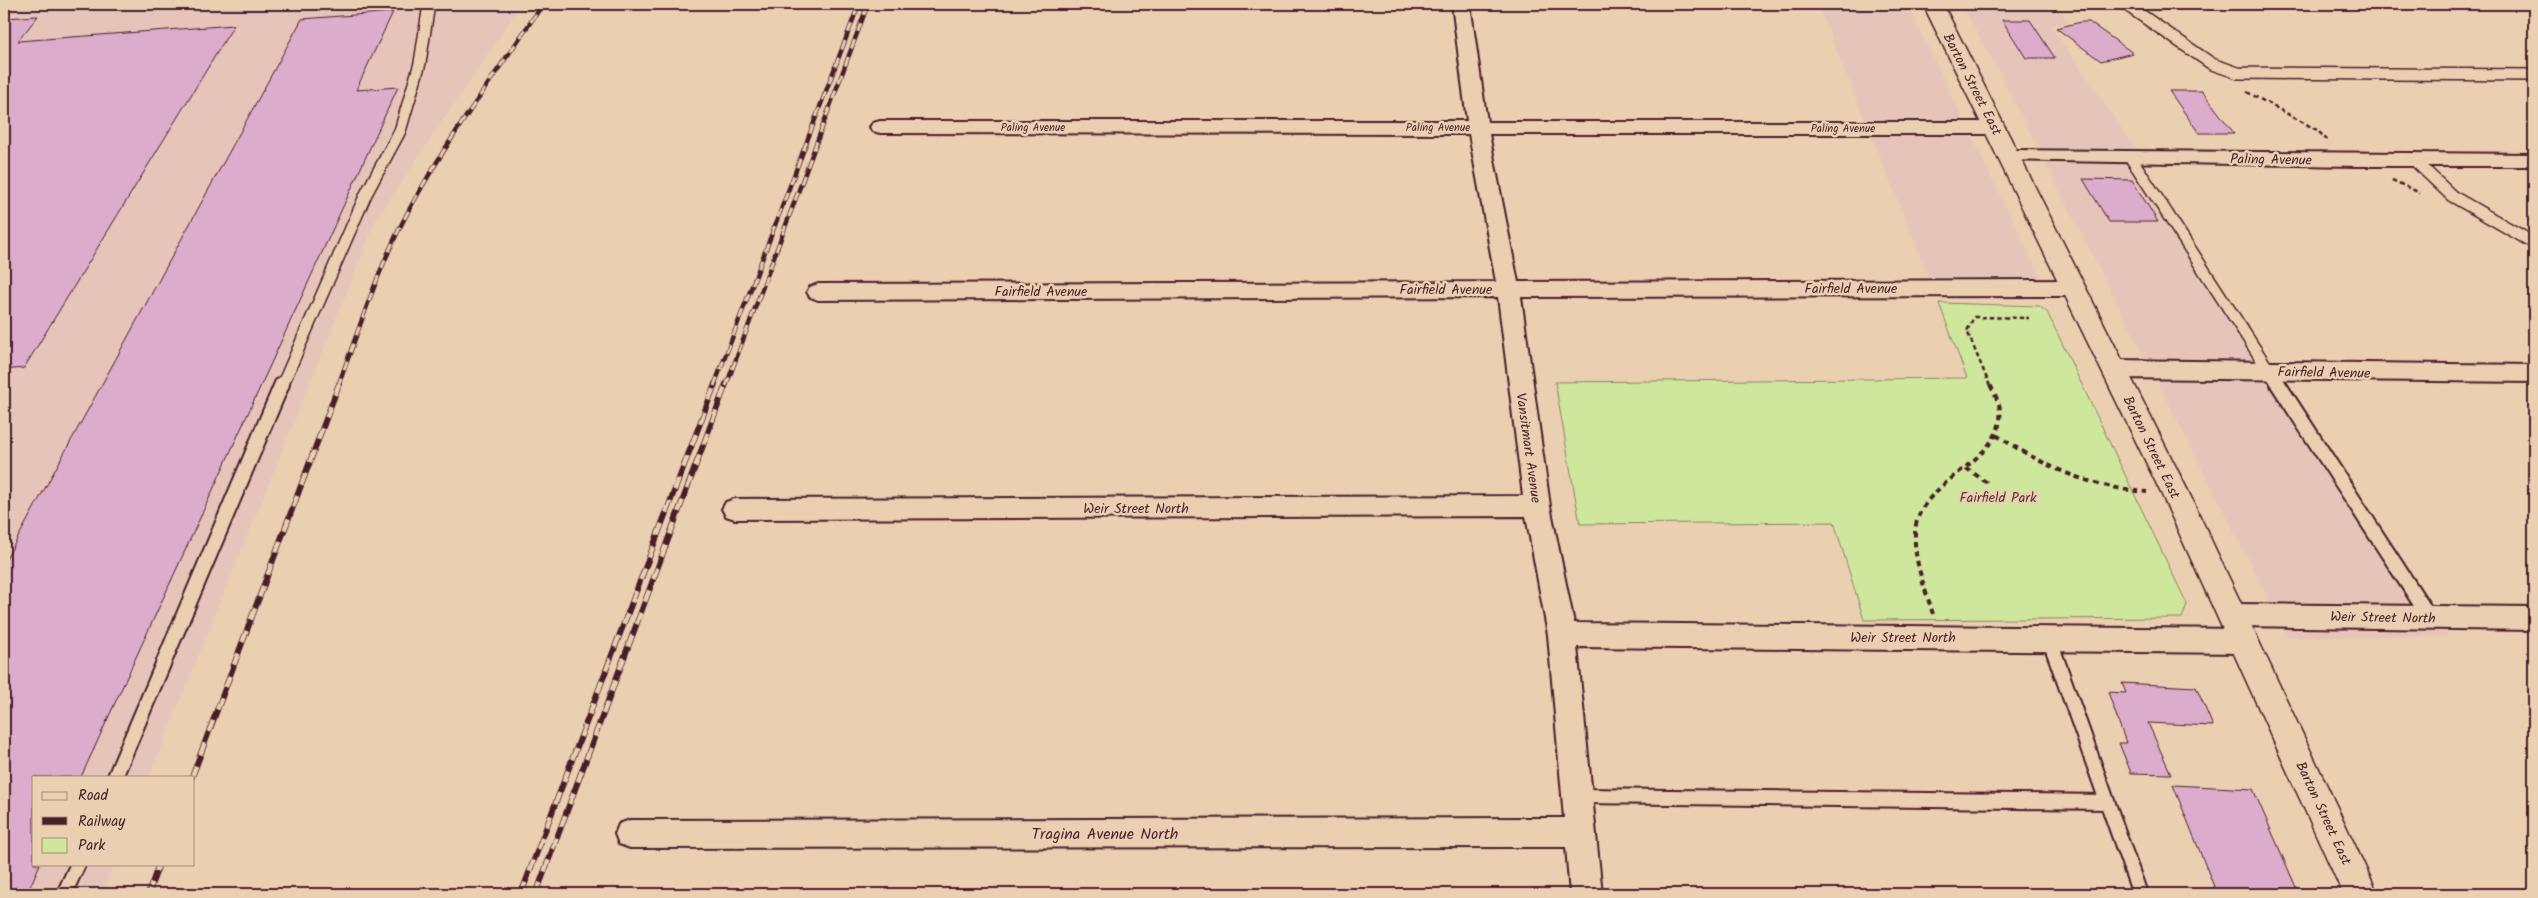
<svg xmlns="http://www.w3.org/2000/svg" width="2538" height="898" font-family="Kalam,sans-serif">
	<rect width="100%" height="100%" fill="#eacfb1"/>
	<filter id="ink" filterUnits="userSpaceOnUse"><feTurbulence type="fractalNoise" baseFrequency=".02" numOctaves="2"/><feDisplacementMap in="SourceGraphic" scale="10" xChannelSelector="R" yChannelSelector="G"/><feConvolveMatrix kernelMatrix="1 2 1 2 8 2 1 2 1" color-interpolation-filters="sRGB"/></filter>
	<g filter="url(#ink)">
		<path fill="#e6c4b9" d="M4,4H521L376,220L149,777H34V864H114L102,894H4Z
			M1818,5L1908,7L2041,279L1929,277Z
			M1963,7H2059L2068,22L2050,25L2135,148L2143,168L2448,636L2288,637L1997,68Z"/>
		<path fill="#cee79d" stroke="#8c8364" d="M1939,303L2039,306L2047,312L2187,604L2182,618L1864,620L1834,522L1580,524L1555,382L1967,378Z"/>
		<path fill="#dcaccc" stroke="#4a1f2b" d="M393,12L356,90L398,87L81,777H34V864H40L27,894H4V563L302,19Z
			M38,16L18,41L234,25L24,368L4,370V18Z
			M2002,20H2030L2055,58H2026Z
			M2081,22H2089L2133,53L2101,61L2056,28Z
			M2169,91H2202L2234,133H2199Z
			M2083,179L2132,180L2158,222H2109Z
			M2122,683L2196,687L2213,726L2148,723L2171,774L2131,773L2119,743H2126L2108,692L2126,693Z
			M2173,785L2253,789L2299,894H2217Z"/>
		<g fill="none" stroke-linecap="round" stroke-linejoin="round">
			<defs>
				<path id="service-far1" d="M2125,4L2212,64L2238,73L2534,75
					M2131,158L2279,386
					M2414,160L2452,196L2534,243
					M282,386L366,194L400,131L420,63L429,4"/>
				<path id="service" d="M2278,384L2430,618
					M2049,638L2140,894
					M115,777L282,384
					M1578,796L2107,802
					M64,894L78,864"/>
				<path id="minor" d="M1452,4H1470L1487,122H1995L2002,124L2005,128L2002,132L1995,134H1489L1518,282L2074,280L2082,283L2085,288L2082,293L2074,296L1521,297L1550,506L1574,623L2244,629L2254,633L2258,641L2254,649L2244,653L1577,647L1602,894H1570L1566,847L630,848L619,844L615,834L619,824L630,820L1564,818L1548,635L1526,516L735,519L726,516L722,509L726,502L735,499L1523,496L1498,297L818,300L810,297L807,292L810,287L818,284L1496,282L1469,134L880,133L873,131L870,127L873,123L880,121H1467Z
					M2009,150L2534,154V166H2356L2002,160L1999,156L2002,152Z
					M2114,360L2534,365V382L2114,378L2106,375L2102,369L2106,363Z
					M2232,604L2534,607V630L2232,626L2222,623L2218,615L2222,607Z"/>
				<path id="secondary" d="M1923,4H1943L2189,493L2378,894H2343L2161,493Z"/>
			</defs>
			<use href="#service-far1" stroke="#4a1f2b" stroke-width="14"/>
			<use href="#service" stroke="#4a1f2b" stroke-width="18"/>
			<use href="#minor" stroke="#4a1f2b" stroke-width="4"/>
			<use href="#secondary" stroke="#4a1f2b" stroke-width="3"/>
			<path stroke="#4a1f2b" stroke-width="2.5" stroke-dasharray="4.5 3" stroke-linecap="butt" d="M2247,92L2317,130L2327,140
				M2392,180L2420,193
				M1990,386L1967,331L1974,317L2029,318"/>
			<path stroke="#4a1f2b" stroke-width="4" stroke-dasharray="5.5 4.5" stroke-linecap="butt" d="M1996,435C2046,467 2087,487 2147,492
				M1966,468L1989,484
				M1933,614C1924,585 1911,555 1916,525C1924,478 2006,461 2000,409C1999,401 1993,392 1990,384"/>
			<use href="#service-far1" stroke="#eacfb1" stroke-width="11"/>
			<use href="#service" stroke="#eacfb1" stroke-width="14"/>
			<use href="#minor" fill="#eacfb1" fill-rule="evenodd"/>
			<use href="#secondary" fill="#eacfb1" fill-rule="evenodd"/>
			<defs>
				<path id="rail-far1" d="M338,386C360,327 379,265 409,210C448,138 497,72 543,4
					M714,386L859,4
					M726,386L868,4"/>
				<path id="rail" d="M192,777L339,384
					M148,894L159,864
					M521,894L715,384
					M536,894L726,384"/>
			</defs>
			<use href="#rail-far1" stroke="#4a1f2b" stroke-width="4.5"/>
			<use href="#rail" stroke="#4a1f2b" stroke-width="6"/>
			<use href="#rail-far1" stroke="#eacfb1" stroke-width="3" stroke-dasharray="9" stroke-linecap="butt"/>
			<use href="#rail" stroke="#eacfb1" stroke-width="4.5" stroke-dasharray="12" stroke-linecap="butt"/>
		</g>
	</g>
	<g text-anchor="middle" stroke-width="5" stroke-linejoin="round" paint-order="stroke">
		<g font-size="11" fill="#4a1f2b" stroke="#eacfb1">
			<text x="1033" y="131">Paling Avenue</text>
			<text x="1438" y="131">Paling Avenue</text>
			<text x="1843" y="132">Paling Avenue</text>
		</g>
		<g font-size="14" fill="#4a1f2b" stroke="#eacfb1">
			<text transform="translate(1973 84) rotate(63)" y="5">Barton Street East</text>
			<text transform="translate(2271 159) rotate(1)" y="5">Paling Avenue</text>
			<text x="1851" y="293">Fairfield Avenue</text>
			<text x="1446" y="294">Fairfield Avenue</text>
			<text x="1041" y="296">Fairfield Avenue</text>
			<text transform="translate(2324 372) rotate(1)" y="5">Fairfield Avenue</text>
			<text transform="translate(2152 447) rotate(64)" y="5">Barton Street East</text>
			<text transform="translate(1529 448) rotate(82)" y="5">Vansitmart Avenue</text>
			<text x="1136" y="513">Weir Street North</text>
			<text transform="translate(2383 617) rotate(1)" y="5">Weir Street North</text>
			<text x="1903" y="642">Weir Street North</text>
			<text transform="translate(2324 813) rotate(65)" y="5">Barton Street East</text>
		</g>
		<g font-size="14" fill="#573336" stroke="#eacfb1">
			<text x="1998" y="502">Fairfield Park</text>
		</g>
		<g font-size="16" fill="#4a1f2b" stroke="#eacfb1">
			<text x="1105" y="839">Tragina Avenue North</text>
		</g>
	</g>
	<rect width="2538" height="898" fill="none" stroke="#eacfb1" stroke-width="20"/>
	<rect x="10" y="10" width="2518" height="878" fill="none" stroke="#4a1f2b" stroke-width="2" filter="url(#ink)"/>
	<rect x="32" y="776" width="162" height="90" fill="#eacfb1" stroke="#aa897b"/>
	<rect x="42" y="792" width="25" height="8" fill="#eacfb1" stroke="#aa897b"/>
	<text x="78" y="800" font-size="15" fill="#4a1f2b">Road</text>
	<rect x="42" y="817" width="25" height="8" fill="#4a1f2b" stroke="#aa897b"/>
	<text x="78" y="826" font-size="15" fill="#4a1f2b">Railway</text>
	<rect x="42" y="838" width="25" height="15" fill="#cee79d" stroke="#aa897b"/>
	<text x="78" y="850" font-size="15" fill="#4a1f2b">Park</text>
</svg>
